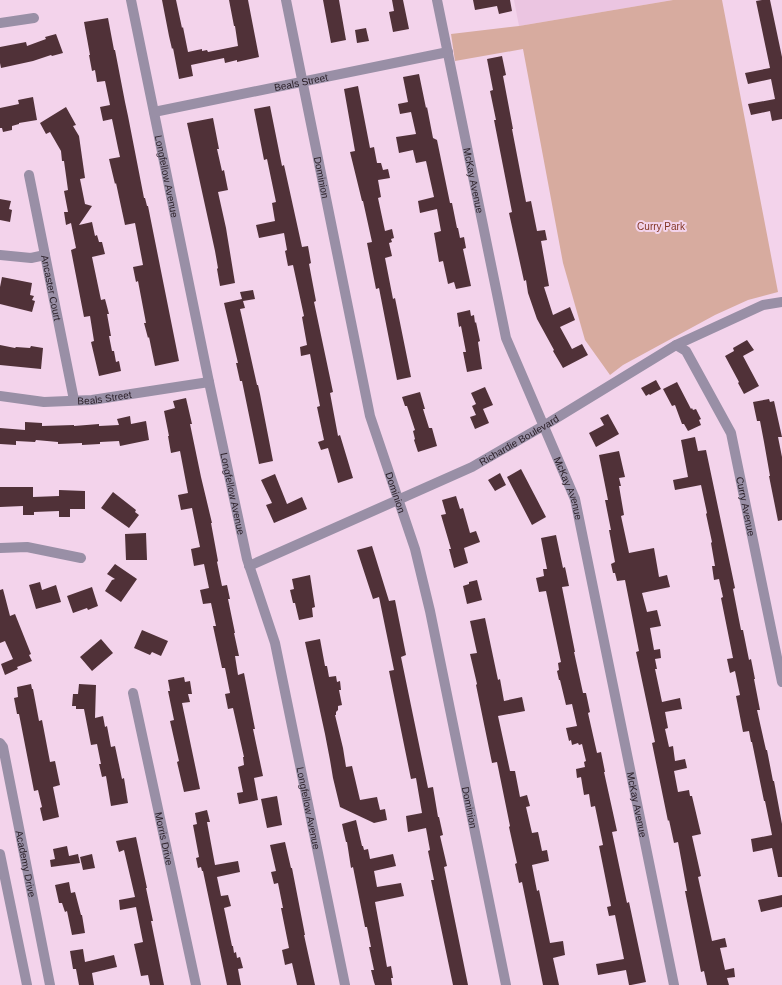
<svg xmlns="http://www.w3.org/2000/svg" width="782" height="985" font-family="Arial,sans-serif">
	<rect width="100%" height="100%" fill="#f3d3eb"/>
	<path fill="#ebc5e1" d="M514,0H673L519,26Z"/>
	<path fill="#d7ab9f" d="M673,0H722L778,292L748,300L715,315L623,365L610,375L585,340L563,263L523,49L455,61L451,34L519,26Z"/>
	<path fill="#503138" d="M162,0H176L182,28L183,27L188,52L202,49V51L207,50L208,52L238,46L235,26H234L229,0H248L259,57L237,62V60L225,63L224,58L191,65L193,76L179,79L173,48L172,49L169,36Z
		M323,0H339L346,40L331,43Z
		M392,0H403L409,29L393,32L389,12L394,11Z
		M473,0H510L512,11L499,14L497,6L475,10Z
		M762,0H770L782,57V119L772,121L770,111L751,115L748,104L775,99L771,79L748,84L745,73L770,68L756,1Z
		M108,18L114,50H115L125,102L128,116L144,198H145L147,206H148L179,361L155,366L149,337L148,338L144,323H146L138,281L136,282L133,267L143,265L135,223L125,225L116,183L115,184L109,159L120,157L118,148L112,119L103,121L100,107L110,105L105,81L97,82L95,70L92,71L89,55H90L84,22Z
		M366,28L369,41L357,43L355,30Z
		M56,34L63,53L52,56L51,55L33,61L1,68L0,63V47L26,42L27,46L46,39L45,37Z
		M502,56L506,75L503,76L513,129H512L526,202L531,201L537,231L545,230L547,240L541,241L549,286L544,287L553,315L570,307L575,320L560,327L572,349L582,344L588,355L563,368L553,351L554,350L537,319L528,293L526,280L524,281L509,213L512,212L494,120H496L490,91L493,90L487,59Z
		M419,74L426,108L427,107L433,138L437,140L450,203H452L457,228H458L460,238L464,237L466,248L463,249L471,286L456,289L454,282L448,284L443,261L439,262L434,233L441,231L437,209L420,213L418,201L434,197L426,161L416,163L413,150L399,153L396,137L416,134L411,112L400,114L398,104L408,102L403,77Z
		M358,86L370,148L374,147L377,163H381L383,170L388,169L390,178L378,180L381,197L378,198L385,231L392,229L394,238L391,239L392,242L389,243L392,256L385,258L393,299L395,298L411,377L397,380L379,288L376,289L367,243L372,242L363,201H362L350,152L355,151L344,89Z
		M33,97L37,120L19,123V124L12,126V130L3,132L2,128H0V108L19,104L18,100Z
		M270,106L282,166L284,165L302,247L308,246L311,263L309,264L316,301L314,302L333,392L330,393L338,436L340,435L353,478L338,483L328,448L321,450L318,442L324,440L317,407L320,406L310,354L301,356L300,347L307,345L302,317L304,316L293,265L288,266L285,251L287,250L284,233L259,238L256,225L275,221L272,203L276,202L267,159L264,160L254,109Z
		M66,107L76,125L73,126L79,136L85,178L80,179L85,204L92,206L79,225L92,222L95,236L97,235L99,242H102L105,254L92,257L101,300L105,299L109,314H107L111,336H109L112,351H114L116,362L119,361L121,371L99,376L91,342L94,341L90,316L84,317L71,250L76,248L71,223L66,225L64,212H68L64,191L68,190L64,161H62L61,151L50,132L46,134L40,123Z
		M213,118L219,149H217L222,171L224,170L228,190L218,192L226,228L235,283L220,286L217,269L218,268L215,251L187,123Z
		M0,199L11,201L9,209L12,210L10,222L0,220Z
		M2,277L32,283L30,295L34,296L32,300L35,301L32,312L0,304V287Z
		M253,290L255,299L243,301L245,308L240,309L257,385H258L260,394L273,461L259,464L242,381H240L236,363H238L224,303L242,299L240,292Z
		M470,310L471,316L474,315L475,323L476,322L480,341L478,342L482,369L467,372L463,352H466L461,326L459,327L457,313Z
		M747,340L754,350L743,356L759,386L744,394L738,383L739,382L725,356L734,351L733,348Z
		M0,345L15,348L16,347L30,348L31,346L43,348L41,369L0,365Z
		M656,380L661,389L650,395L649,394L646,396L641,388Z
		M677,382L691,409L692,408L693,410L696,409L701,419L699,420L701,425L688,431L684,424H682L675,405L672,406L663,389Z
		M485,387L493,405L483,409L489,423L475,429L470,417L476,415L472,406L476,404L471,393Z
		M420,392L425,409H423L429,428H432L437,446L418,452L414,440L415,439L413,431L415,430L407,406H405L402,397Z
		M186,398L192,424H190L201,477L212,523H211L218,561L217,562L222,586L227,585L230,599H228L235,633H234L239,656H235L238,675L244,673L255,729H253L263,776L254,778L258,800L239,804L237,793L243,792L238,767L244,765L243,757H244L233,708L228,709L225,694L230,693L225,668H222L213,626H216L211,603L203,604L200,590L209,588L204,564L194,566L191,549L200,547L192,508L181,510L178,495L188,493L180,451L171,453L168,436H169L164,411L175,408L173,401Z
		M769,399L770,402L774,401L782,437H778L782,457V520L778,521L769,476H770L764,442L760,421H757L753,402Z
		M608,414L619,434L596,447L589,433L604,425L600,418Z
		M130,416L131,424L146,421L149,440L120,446L119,441L100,442V444L82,445V443L58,444V442L36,440L35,442L16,441V445L0,444V428L25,430V422L42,423V426L74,425V426L99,424V426L119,425L117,419Z
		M695,437L698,451L706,450L735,588L733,589L741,630H743L749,660L751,659L755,679H754L760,710H757L766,750H767L773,781H774L782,824V877H778L772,848L753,852L751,839L772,835L765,801H764L752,742H751L749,731L743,732L736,696L740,695L735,671L730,673L727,659L733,658L721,598L723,597L719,579L714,580L712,566H715L711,543L712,542L706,514L707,513L701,485L675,490L673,480L688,477L681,440Z
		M619,451L625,477L619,478L621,486H619L624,515L621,516L629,553L654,548L659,577L667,575L670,587L642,593L647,612L657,610L661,626L650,628L654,650L660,649L661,658L655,659L657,669H655L662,702L680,698L682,709L665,712L668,728L665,729L669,747L673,746L675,761L685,759L687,768L674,771L678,792L689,790L690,796H692L701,834L692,836L701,876L698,877L712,941L725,938L727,947L720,948L725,970L734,968L735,977L727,978L729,985H707L704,971L701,972L685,891H687L678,842L674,843L669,820L668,821L652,743L655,742L636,652L639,651L625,580L617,581L615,573H613L611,564L615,562L609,530H611L605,500H608L599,455Z
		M521,469L546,517L532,525L507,477Z
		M500,473L506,485L495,491L488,480Z
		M275,474L287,504L302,497L307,509L274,523L266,505L272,503L261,480Z
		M0,487H33V497L59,496V490L85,491V509H70V517H59V511L34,512V515H23V506L0,507Z
		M113,492L136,510L135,512L139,515L129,528L101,508Z
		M456,496L460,509L463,508L470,533L476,531L480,542L464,548L468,563L454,568L449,549H451L441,515L446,514L442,500Z
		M146,533L147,560H126L125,534Z
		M556,535L563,568L565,567L569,586L562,587L575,652H574L583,693H586L590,712L588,713L597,753L601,752L605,772H604L617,831L612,832L627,903L629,902L646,982L631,985H629L626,970L598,975L596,964L624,959L615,915L609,916L607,907L611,906L599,846L603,845L595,806L591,807L589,794L584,795L581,777L577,778L576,769L585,767L584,762L586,761L582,744L579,745L578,743L572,745L571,740L569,741L566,728L577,726L572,704L566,705L560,680H559L557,671L559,670L558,663L561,662L546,591L539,592L536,578L544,576L543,569H547L541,538Z
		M372,546L389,601L395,600L406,655L401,657L428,788L433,787L438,817H439L443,835L440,836L447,866L444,867L468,985H453L431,880H434L428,851L430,850L426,828L408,832L406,816L422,813L416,778L411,779L389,671L394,670L379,597L373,599L357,550Z
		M115,564L137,579L121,602L105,591L112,580L115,579L107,574Z
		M310,575L315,607L312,608L313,617L299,620L295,603H293L290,590L294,589L292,579Z
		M477,580L482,600L467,604L463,586L469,584V582Z
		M40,582L42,590L56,585L61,602L36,609L29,585Z
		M92,587L98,606L88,610L87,608L73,613L67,596Z
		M3,589L10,616L15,614L31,654L29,655L32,661L17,667L18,669L5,675L1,664L13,659L5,641L0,643V590Z
		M485,618L498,680L500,679L504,701L522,697L525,711L498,716L510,771H515L520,797L527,795L530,806L526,807L532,833L538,832L542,851L547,850L549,861L532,865L537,891L539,890L550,943L563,941L565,955L553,958L559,985H543L522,882L519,883L515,864L517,863L509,827L510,826L497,762L492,763L476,685L477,684L470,654L477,653L470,621Z
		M142,630L168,641L161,656L152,652L150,655L134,648Z
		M101,639L113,653L92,671L80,657Z
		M320,639L325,666H327L329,677L336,676L337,682L340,681L341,690H339L342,705L338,706V710L336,712V715H335L343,748L346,767L352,766L360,800L377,797L380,810L385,809L387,820L374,823L340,807L333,778L330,760L325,734L305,642Z
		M184,677L185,682L190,681L192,694H188L190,702L182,703L200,789L184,792L177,762L179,761L170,721L174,720L168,691H170L168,680Z
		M31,684L32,689H33L39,721L42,720L50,762L55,761L60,785L53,787L59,817L43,821L40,808L42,807L38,790L34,791L19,714H17L14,698L18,697L17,687Z
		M79,684L96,685L95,718L103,716L105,727L107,726L111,747L115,746L122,779L124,778L128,803L111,806L106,776L102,777L99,764H101L97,744L91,745L84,709H76V706H72L73,694H78Z
		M277,796L282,825L267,828L261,799Z
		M207,810L210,822H207L215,865L238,861L240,872L217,877L221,896L228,895L231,906L224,908L232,946H233L234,953L236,952L237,958L240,957L243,968L238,969L241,985H227L203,871H202L201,867L198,868L196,858L199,857L193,825L197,824L195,813Z
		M356,820L362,846H363L364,850L368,849L370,859L393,854L396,866L374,871L377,887L401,883L404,896L375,902L387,967L391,966L393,978H391L392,985H375L374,982L371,970H374L369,947H371L367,927H365L353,867L351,868L347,842H346L342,824Z
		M136,837L147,888H146L153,921H151L164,985H150L148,975L141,976L134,944L143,942L136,907L120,910L119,900L135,897L124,850L119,852L116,841Z
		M285,842L291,868H292L305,935H304L315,985H297L292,963L285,965L282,950L289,948L281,908H283L278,883L274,884L271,872L276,871L270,845Z
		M67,846L69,856L78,854L80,863L51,867L50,860L55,859L53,849Z
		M92,854L95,868L83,870L80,857Z
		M69,882L71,893L75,892L81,915H82L85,933L72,935L67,911L65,912L62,903H59L55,885Z
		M782,895V907L761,912L758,900Z
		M83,949L85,962L114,955L117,967L92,973L94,985H79L76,969H73L70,951Z"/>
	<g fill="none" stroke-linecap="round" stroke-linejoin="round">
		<g stroke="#998fa6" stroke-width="10">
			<path id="s1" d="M131,0L209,382L247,559L275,643L345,985"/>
			<path id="s2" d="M437,0L506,338L575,499L674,985"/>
			<path d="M0,23L34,18"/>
			<path id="s3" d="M154,112L448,52"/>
			<path id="s4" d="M29,175L74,400"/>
			<path d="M0,255L31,258L45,255"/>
			<path id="s5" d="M676,345L686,351L731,433L782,682"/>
			<path id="s6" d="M0,396L44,402L92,400L209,382"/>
			<path d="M0,548L27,547L81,558"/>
			<path id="s7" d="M249,566L472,467L550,422L676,345L763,305L782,302"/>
			<path id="s8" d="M133,693L196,985"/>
			<path id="s9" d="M0,743L3,747L50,985"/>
			<path d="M0,854L27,985"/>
		</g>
		<path stroke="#998fa6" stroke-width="10" id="s10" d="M286,0L370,416L415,549L430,611L506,985"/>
	</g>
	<g text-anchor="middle" stroke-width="4" stroke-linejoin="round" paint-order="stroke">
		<g font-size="10" fill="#2a1e27" stroke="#f3d3eb">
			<text dy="4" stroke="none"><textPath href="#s3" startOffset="150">Beals Street</textPath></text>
			<text dy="4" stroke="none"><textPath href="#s1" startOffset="180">Longfellow Avenue</textPath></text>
			<text dy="4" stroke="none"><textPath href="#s10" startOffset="181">Dominion</textPath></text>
			<text dy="4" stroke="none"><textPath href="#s2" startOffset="184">McKay Avenue</textPath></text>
			<text dy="4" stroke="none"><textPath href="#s4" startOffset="115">Ancaster Court</textPath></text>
			<text dy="4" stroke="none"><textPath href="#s6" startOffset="105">Beals Street</textPath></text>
			<text dy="4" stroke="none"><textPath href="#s7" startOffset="298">Richardie Boulevard</textPath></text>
			<text dy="4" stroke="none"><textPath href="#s2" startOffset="508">McKay Avenue</textPath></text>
			<text dy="4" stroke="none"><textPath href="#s10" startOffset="505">Dominion</textPath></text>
			<text dy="4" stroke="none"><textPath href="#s1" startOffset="504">Longfellow Avenue</textPath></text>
			<text dy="4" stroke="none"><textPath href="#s5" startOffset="180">Curry Avenue</textPath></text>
			<text dy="4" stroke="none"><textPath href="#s2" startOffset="832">McKay Avenue</textPath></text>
			<text dy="4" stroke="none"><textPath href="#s10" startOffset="829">Dominion</textPath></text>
			<text dy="4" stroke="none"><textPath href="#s1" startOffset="828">Longfellow Avenue</textPath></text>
			<text dy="4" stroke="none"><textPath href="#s8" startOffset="149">Morris Drive</textPath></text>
			<text dy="4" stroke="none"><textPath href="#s9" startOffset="124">Academy Drive</textPath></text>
		</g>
		<g font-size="10" fill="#823624" stroke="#f3d3eb">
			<text x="661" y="230">Curry Park</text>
		</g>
	</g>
</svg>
